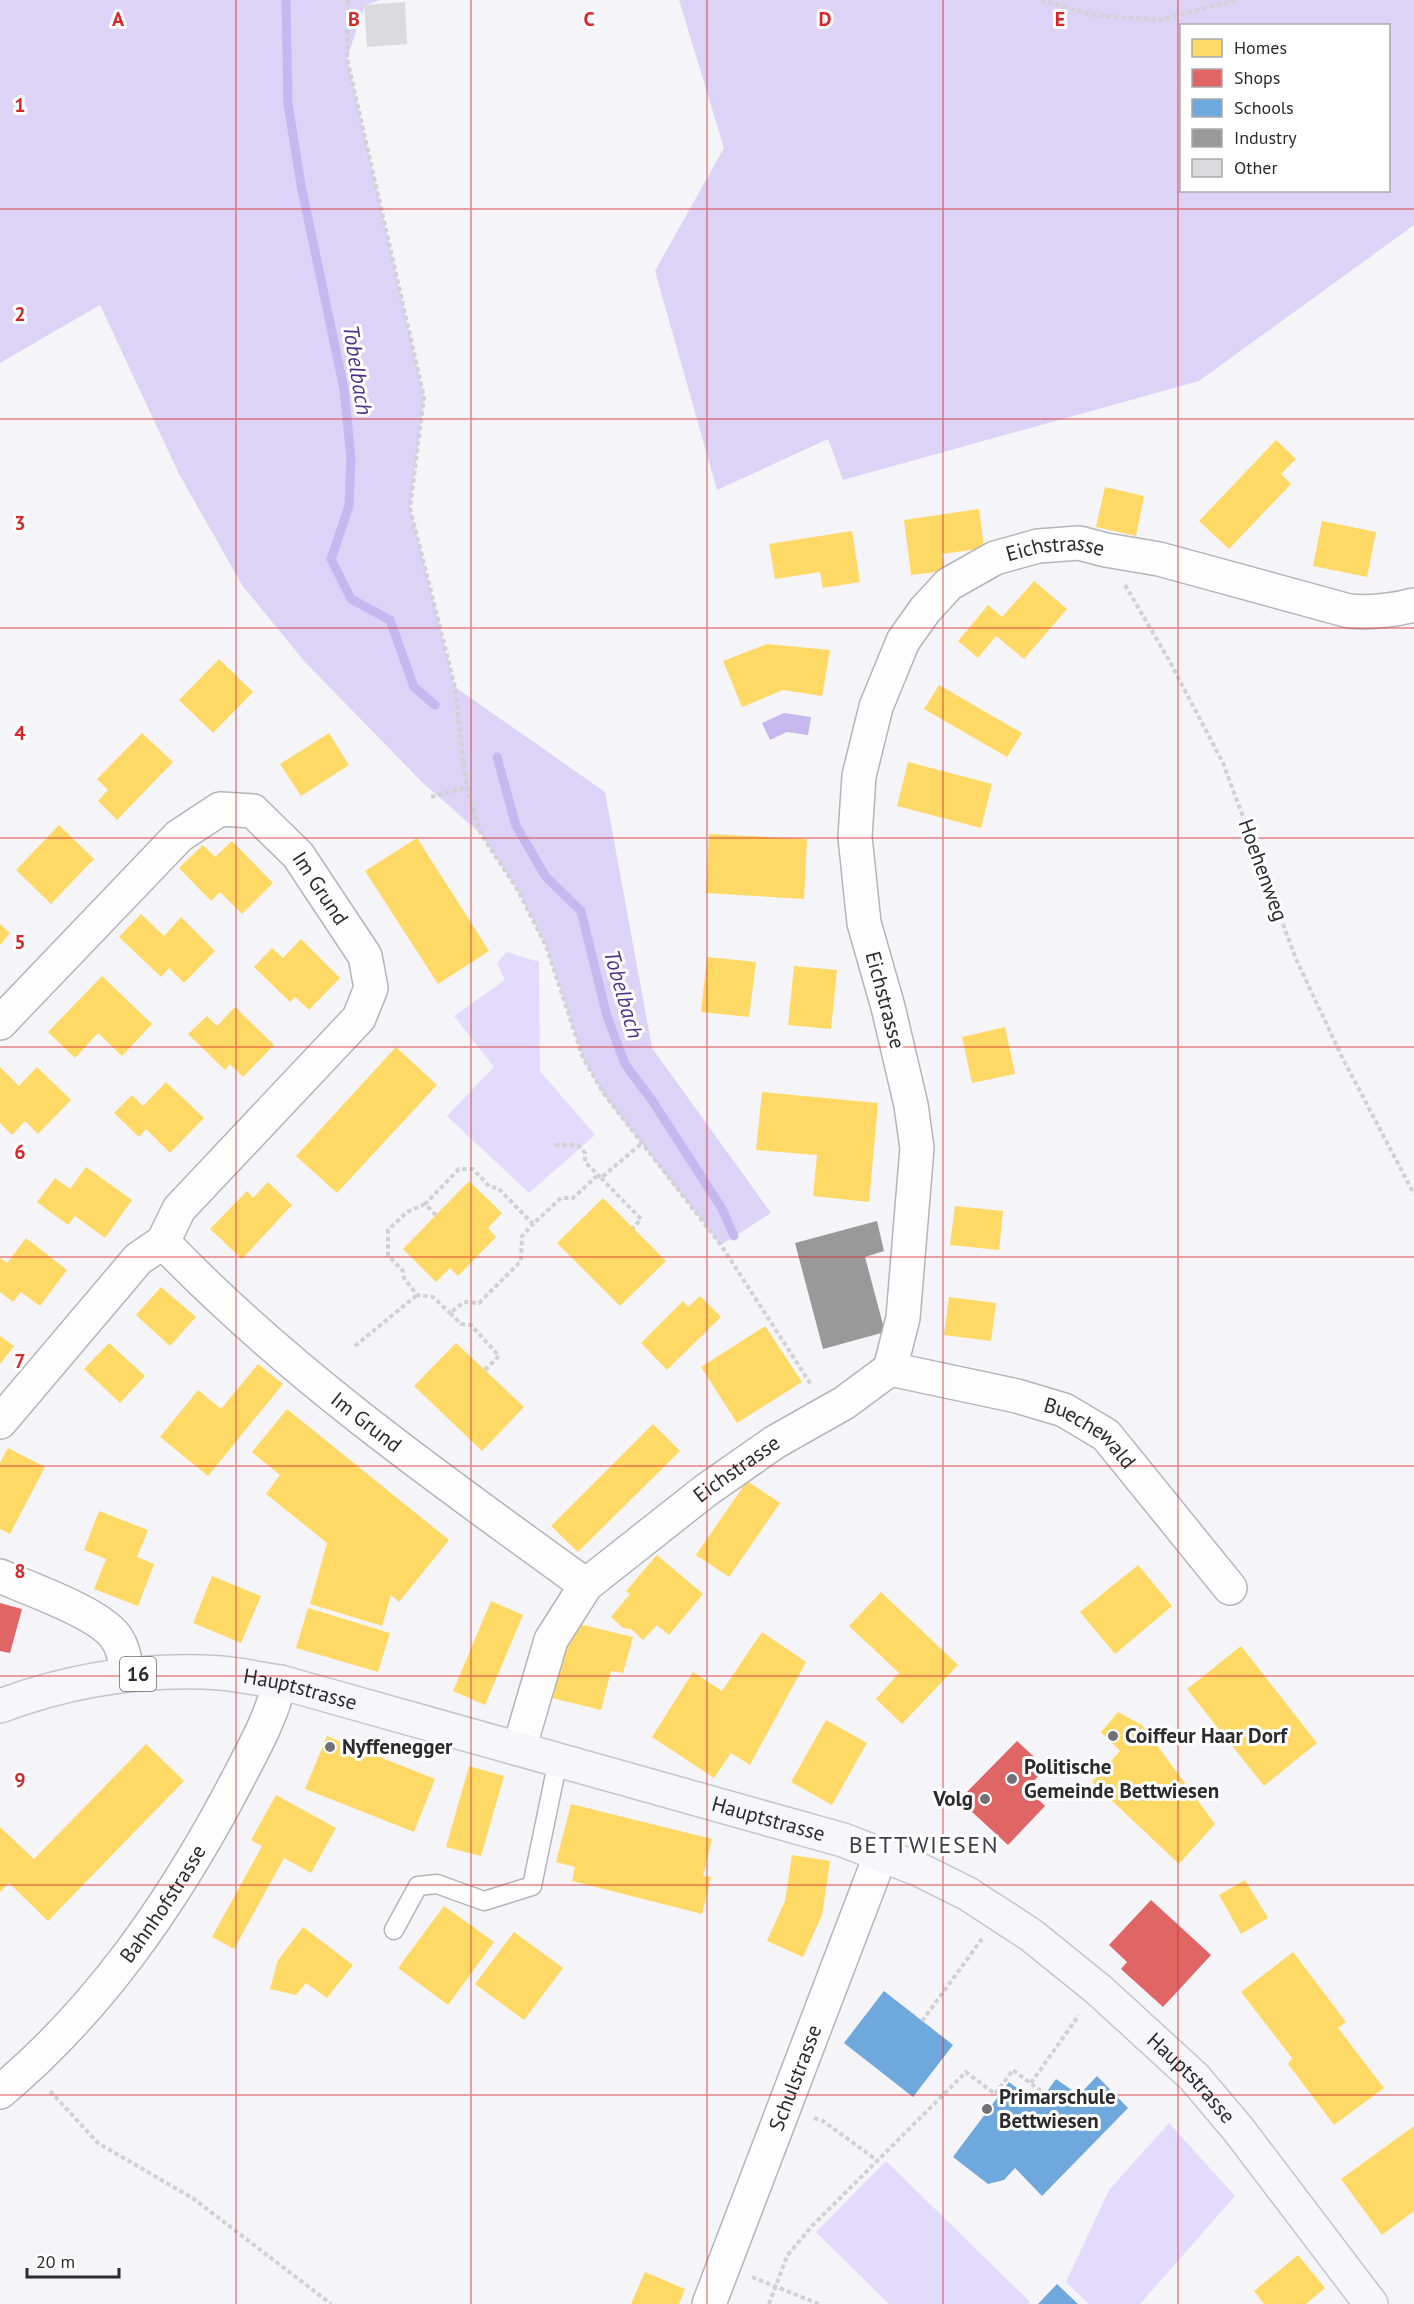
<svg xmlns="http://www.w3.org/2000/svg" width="1414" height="2304" font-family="'PT Sans',sans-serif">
	<rect width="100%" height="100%" fill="#f5f4f9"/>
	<path fill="#e3dbfb" d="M507,952L539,962L540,1071L595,1135L529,1193L447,1116L494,1067L454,1016L505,980L497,963Z
		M1169,2123L1235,2196L1140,2304H1089L1066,2282L1109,2190Z
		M886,2161L1030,2302L1028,2304H889L816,2232Z"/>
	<path fill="#dcd3f7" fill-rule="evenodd" d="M0,0H380L365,5L347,58L424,397L410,508L455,687L605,792L652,1048L771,1213L721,1245L603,1094L583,1058L546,946L517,889L481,834L422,782L304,661L242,585L179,474L100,305L0,363Z
		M679,0H1414V225L1199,381L843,480L828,439L717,490L655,271L724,148ZM1182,26H1388V190H1182Z"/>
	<path fill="#c6b8ee" d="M784,713L811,717L808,735L787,732L770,740L762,723Z"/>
	<path fill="#ffd966" d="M1276,440L1296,459L1281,474L1291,484L1229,549L1199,521Z
		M1105,487L1144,496L1136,536L1096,527Z
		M979,509L984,548L942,554L945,571L911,575L904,520Z
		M1322,521L1376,532L1367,577L1313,566Z
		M852,531L860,582L823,588L820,572L775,579L769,544Z
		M1034,581L1067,609L1024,659L996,636L978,658L958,641L988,605L1002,617Z
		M767,644L830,650L822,696L783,690L742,707L723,661Z
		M219,659L253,692L213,733L179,700Z
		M939,685L1022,733L1007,757L924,709Z
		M142,733L173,762L117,820L98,801L108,790L97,779Z
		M329,733L349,765L301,796L280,764Z
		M908,762L992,784L981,828L897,806Z
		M59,825L94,859L51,904L16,870Z
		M709,834L807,839L804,899L706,893Z
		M417,838L489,951L438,984L365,871Z
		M232,841L273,883L242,914L220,892L211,901L179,868L203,845L215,857Z
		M141,914L164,936L181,917L215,951L184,983L169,968L161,977L119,937Z
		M0,924L10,933L0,945Z
		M301,939L340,978L309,1010L295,997L290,1002L254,967L272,948L283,958Z
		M707,957L756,962L749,1017L701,1012Z
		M794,966L837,970L831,1029L788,1025Z
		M102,976L152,1024L122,1056L98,1033L75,1058L48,1032Z
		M235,1007L274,1045L243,1077L230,1064L225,1070L188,1034L207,1016L217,1026Z
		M1005,1027L1015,1074L972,1083L962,1037Z
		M396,1047L437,1085L337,1193L296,1156Z
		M0,1067L19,1086L37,1067L71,1100L38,1134L25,1121L12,1135L0,1123Z
		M166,1082L204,1118L170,1153L146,1129L139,1137L114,1113L132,1095L143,1106Z
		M762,1092L878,1103L869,1202L813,1196L817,1155L756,1150Z
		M86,1167L132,1200L105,1238L75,1216L68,1225L37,1202L55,1178L70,1189Z
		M469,1181L502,1213L488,1228L496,1237L458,1276L450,1268L436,1282L403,1249Z
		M268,1182L292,1205L242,1259L210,1229L247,1191L253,1198Z
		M603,1198L666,1261L620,1306L557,1243Z
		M955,1206L1003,1211L999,1250L950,1245Z
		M26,1238L67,1270L40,1306L21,1292L13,1302L0,1292V1258L7,1263Z
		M161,1287L196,1317L170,1346L136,1315Z
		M700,1296L721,1317L667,1370L641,1343L683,1301L688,1307Z
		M949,1297L996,1303L991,1341L944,1335Z
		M765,1326L802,1382L737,1423L701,1367Z
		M0,1336L14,1346L0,1364Z
		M109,1343L145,1376L120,1403L84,1369Z
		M456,1343L524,1407L482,1451L414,1386Z
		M258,1364L283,1384L208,1476L160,1437L198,1390L221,1409Z
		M287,1409L449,1540L399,1602L391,1595L382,1626L310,1604L327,1543L266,1494L280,1475L252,1452Z
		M653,1424L680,1451L578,1552L551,1526Z
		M8,1448L45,1467L10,1534L0,1529V1463Z
		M747,1481L780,1503L729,1577L696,1555Z
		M99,1511L148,1530L137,1557L154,1564L138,1606L94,1589L106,1559L84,1550Z
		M657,1555L703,1594L669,1635L657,1625L643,1640L631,1629L623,1628L611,1617L630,1594L626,1591Z
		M1138,1565L1172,1606L1115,1654L1080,1612Z
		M212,1576L261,1596L241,1643L193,1623Z
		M881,1592L958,1665L902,1724L876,1699L899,1673L849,1626Z
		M491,1601L523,1615L485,1705L453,1691Z
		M308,1608L390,1633L378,1672L296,1648Z
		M579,1624L633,1637L623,1673L611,1671L601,1710L552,1698L566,1641Z
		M762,1632L806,1662L750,1765L731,1753L714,1778L652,1737L693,1672L722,1691Z
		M1241,1646L1317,1743L1264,1786L1187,1689Z
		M1118,1712L1142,1725L1215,1824L1179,1864L1092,1782L1120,1751L1101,1732Z
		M826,1720L867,1743L832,1805L791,1782Z
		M327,1736L435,1779L414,1832L305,1789Z
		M146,1744L184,1781L48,1921L9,1883L0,1892V1827L34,1859Z
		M469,1766L504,1776L481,1856L446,1847Z
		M276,1795L336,1828L311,1873L284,1858L234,1949L212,1937L262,1846L251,1840Z
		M571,1804L712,1839L703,1876L711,1877L702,1914L572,1881L575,1867L556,1862Z
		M792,1855L830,1861L822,1915L803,1957L767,1941L785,1901Z
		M1245,1880L1268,1918L1241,1934L1219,1895Z
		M444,1906L494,1942L448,2005L398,1968Z
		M303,1927L353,1965L327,1998L306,1983L296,1995L270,1989L278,1960Z
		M514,1932L563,1968L524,2020L475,1984Z
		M1293,1952L1346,2022L1338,2028L1384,2088L1334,2125L1288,2064L1292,2058L1241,1992Z
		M1414,2126V2211L1382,2235L1341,2179Z
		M1298,2255L1325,2288L1306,2304H1264L1254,2291Z
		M645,2272L685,2289L679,2304H631Z"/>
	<path fill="#e06666" d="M0,1603L22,1609L10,1653L0,1651Z
		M1017,1741L1046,1768L1027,1788L1045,1806L1008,1845L959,1800Z
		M1151,1900L1211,1955L1163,2007L1121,1969L1127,1962L1109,1945Z"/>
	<path fill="#6fa8dc" d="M884,1991L953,2045L913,2097L844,2043Z
		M1097,2076L1128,2108L1042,2196L1015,2168L1004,2180L988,2184L953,2157L1009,2082L1038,2104L1056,2079L1079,2095Z
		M1057,2284L1078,2304H1038Z"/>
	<path fill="#999" d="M877,1221L884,1251L865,1257L885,1332L823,1349L795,1243Z"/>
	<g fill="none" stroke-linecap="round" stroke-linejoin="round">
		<path stroke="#c6b8ee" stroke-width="9" d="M286,0L288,104L301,185L344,389L351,458L349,506L331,559L351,599L390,620L414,687L435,705
			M497,757L516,826L546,877L581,911L607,1016L625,1064L651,1099L721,1207L734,1236"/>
	</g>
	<path fill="#dbdadf" d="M405,2L407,44L367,47L364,5Z"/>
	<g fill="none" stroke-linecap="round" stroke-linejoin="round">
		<defs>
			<path id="service" d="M394,1930L418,1886L437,1884L484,1901L532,1886L558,1760"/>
			<g id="minor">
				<path id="s1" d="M0,1023L179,836L220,809L253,811L298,855L365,956L371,988L359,1018L179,1209L163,1242C289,1373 439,1479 586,1585"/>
				<path id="s2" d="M890,1369L1017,1396L1064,1410L1106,1435L1230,1588"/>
				<path d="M0,1422L138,1259L163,1242"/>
				<path d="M0,1576C29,1589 97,1612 115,1636C124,1648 125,1661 127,1675"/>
				<path id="s3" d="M519,1749L551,1640L586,1585L705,1491L775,1442L844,1403L890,1369L903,1318L917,1148L911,1105L888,1007L864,923L855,837L859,776L876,707L903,641L925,610L949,584L995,558L1038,546L1079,543L1106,550L1159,559L1349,611C1372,613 1391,611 1414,605"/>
				<path id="s4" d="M0,2092C98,2010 170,1906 230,1794C249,1757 270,1722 280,1682"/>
				<path id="s5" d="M709,2304L881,1854"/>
			</g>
			<g id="primary">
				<path id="s6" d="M0,1706C70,1680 146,1668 221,1673C241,1675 261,1679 280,1682L843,1840L918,1869L968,1894L1031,1935L1099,1990L1194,2077L1238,2129L1371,2304"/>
			</g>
		</defs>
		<use href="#service" stroke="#b5b4b8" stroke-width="21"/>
		<use href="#minor" stroke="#b5b4b8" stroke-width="36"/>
		<use href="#primary" stroke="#c6c4cc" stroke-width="36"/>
		<path stroke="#d2d2d4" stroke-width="4" stroke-dasharray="4.5 3" stroke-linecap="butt" d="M348,0L347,58L424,397L410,508L455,687L464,769L470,801L481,834L517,889L546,946L583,1058L604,1094L721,1245L812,1386
			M1041,0L1093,15L1159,20L1237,0
			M1125,585L1170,662L1223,763L1296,959L1342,1057L1414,1194
			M431,797L467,787
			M555,1145H578L585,1153V1162L601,1178L642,1143
			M601,1178L641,1219L633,1228
			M425,1204L407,1212L388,1230V1255L403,1271L404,1278L417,1295L433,1297L450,1313
			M436,1215L425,1204L459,1169H473L490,1187L498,1188L533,1224L561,1198H573L598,1175
			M355,1346L417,1295
			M485,1370L499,1356L471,1325L461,1324L450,1313L464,1302L479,1303L521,1261L522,1236L533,1224
			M922,2021L982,1939
			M1031,2083L1079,2015
			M50,2091L98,2143L194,2199L331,2304
			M814,2118L823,2121L878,2161
			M752,2277L819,2304
			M769,2304L787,2256L812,2226L966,2072L995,2094L1013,2070L1045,2094"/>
		<use href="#service" stroke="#fefdfe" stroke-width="18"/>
		<use href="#minor" stroke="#fefdfe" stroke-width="33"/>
		<use href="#primary" stroke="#f7f6fa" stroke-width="33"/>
	</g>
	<path fill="none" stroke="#d62828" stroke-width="1.5" stroke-opacity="0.55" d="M236,0V2304M471,0V2304M707,0V2304M943,0V2304M1178,0V2304M0,209H1414M0,419H1414M0,628H1414M0,838H1414M0,1047H1414M0,1257H1414M0,1466H1414M0,1676H1414M0,1885H1414M0,2095H1414"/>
	<g fill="#727175" stroke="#fff" stroke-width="2">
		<circle cx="1113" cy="1736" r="6"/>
		<circle cx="330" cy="1747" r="6"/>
		<circle cx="1012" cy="1779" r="6"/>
		<circle cx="985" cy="1799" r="6"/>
		<circle cx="987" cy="2109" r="6"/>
	</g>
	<g text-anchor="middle" stroke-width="6" stroke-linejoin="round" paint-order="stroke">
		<rect fill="#fff" stroke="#6b6a6d" stroke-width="1.5" x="120" y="1657" width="36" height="34" rx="4.5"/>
		<g font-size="20" font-weight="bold" fill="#2b2a2e">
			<text x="138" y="1681">16</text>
		</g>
		<g font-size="21" fill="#2b2a2e" stroke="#fff">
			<text dy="7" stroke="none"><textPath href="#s3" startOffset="1485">Eichstrasse</textPath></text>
			<text transform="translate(1263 870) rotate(70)" y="7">Hoehenweg</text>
			<text dy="7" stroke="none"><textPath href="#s1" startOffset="444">Im Grund</textPath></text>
			<text transform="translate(885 1000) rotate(75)" y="7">Eichstrasse</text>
			<text dy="7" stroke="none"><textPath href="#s1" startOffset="1161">Im Grund</textPath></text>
			<text dy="7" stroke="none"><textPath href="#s2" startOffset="213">Buechewald</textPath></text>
			<text dy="7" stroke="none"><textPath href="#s3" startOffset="369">Eichstrasse</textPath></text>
			<text dy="7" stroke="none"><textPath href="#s6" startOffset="306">Hauptstrasse</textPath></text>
			<text dy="7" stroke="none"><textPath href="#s6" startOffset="792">Hauptstrasse</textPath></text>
			<text dy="7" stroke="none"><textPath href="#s4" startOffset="250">Bahnhofstrasse</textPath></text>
			<text dy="7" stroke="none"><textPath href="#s5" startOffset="242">Schulstrasse</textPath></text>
			<text dy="7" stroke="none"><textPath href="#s6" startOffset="1296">Hauptstrasse</textPath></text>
		</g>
		<g font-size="21" font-weight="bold" fill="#2b2a2e" stroke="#fff" text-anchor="start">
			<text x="1125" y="1743">Coiffeur Haar Dorf</text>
			<text x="342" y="1754">Nyffenegger</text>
			<text x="1024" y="1774">Politische<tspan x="1024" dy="24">Gemeinde Bettwiesen</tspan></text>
			<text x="973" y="1806" text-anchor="end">Volg</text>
			<text x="999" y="2104">Primarschule<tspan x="999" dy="24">Bettwiesen</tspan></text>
		</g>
		<g font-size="22" font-style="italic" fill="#503188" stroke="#fff">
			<text transform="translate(358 370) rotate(81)" y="8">Tobelbach</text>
			<text transform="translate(624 994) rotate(74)" y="8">Tobelbach</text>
		</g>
		<g font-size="24" letter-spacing="1.5" fill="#3f3e46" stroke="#fff">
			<text x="924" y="1853">BETTWIESEN</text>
		</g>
	</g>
	<g font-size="20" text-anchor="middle" font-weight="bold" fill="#d62828" stroke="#fff" stroke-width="6" stroke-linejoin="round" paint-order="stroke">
		<text x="118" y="26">A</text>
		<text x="354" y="26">B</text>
		<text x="589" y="26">C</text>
		<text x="825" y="26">D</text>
		<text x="1060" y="26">E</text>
		<text x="20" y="112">1</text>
		<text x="20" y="321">2</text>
		<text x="20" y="530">3</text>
		<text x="20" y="740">4</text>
		<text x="20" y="949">5</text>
		<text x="20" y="1159">6</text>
		<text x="20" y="1368">7</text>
		<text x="20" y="1578">8</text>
		<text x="20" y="1787">9</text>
	</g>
	<rect x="1180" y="24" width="210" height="168" fill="#ffffff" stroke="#aaaaab" stroke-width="1.5"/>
	<rect x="1192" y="39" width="30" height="18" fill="#ffd966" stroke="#aaaaab" stroke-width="1.5"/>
	<text x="1234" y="54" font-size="18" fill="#2b2a2e">Homes</text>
	<rect x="1192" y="69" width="30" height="18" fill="#e06666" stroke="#aaaaab" stroke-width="1.5"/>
	<text x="1234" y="84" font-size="18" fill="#2b2a2e">Shops</text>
	<rect x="1192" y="99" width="30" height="18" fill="#6fa8dc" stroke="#aaaaab" stroke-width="1.5"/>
	<text x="1234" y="114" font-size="18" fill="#2b2a2e">Schools</text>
	<rect x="1192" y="129" width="30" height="18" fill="#999999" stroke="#aaaaab" stroke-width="1.5"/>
	<text x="1234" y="144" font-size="18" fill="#2b2a2e">Industry</text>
	<rect x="1192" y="159" width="30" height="18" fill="#dbdadf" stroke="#aaaaab" stroke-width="1.5"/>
	<text x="1234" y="174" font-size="18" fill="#2b2a2e">Other</text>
	<path d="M27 2268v9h92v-9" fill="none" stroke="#2b2a2e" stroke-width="3"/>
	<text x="36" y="2268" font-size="18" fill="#2b2a2e" stroke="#ffffff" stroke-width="4.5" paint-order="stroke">20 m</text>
</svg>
